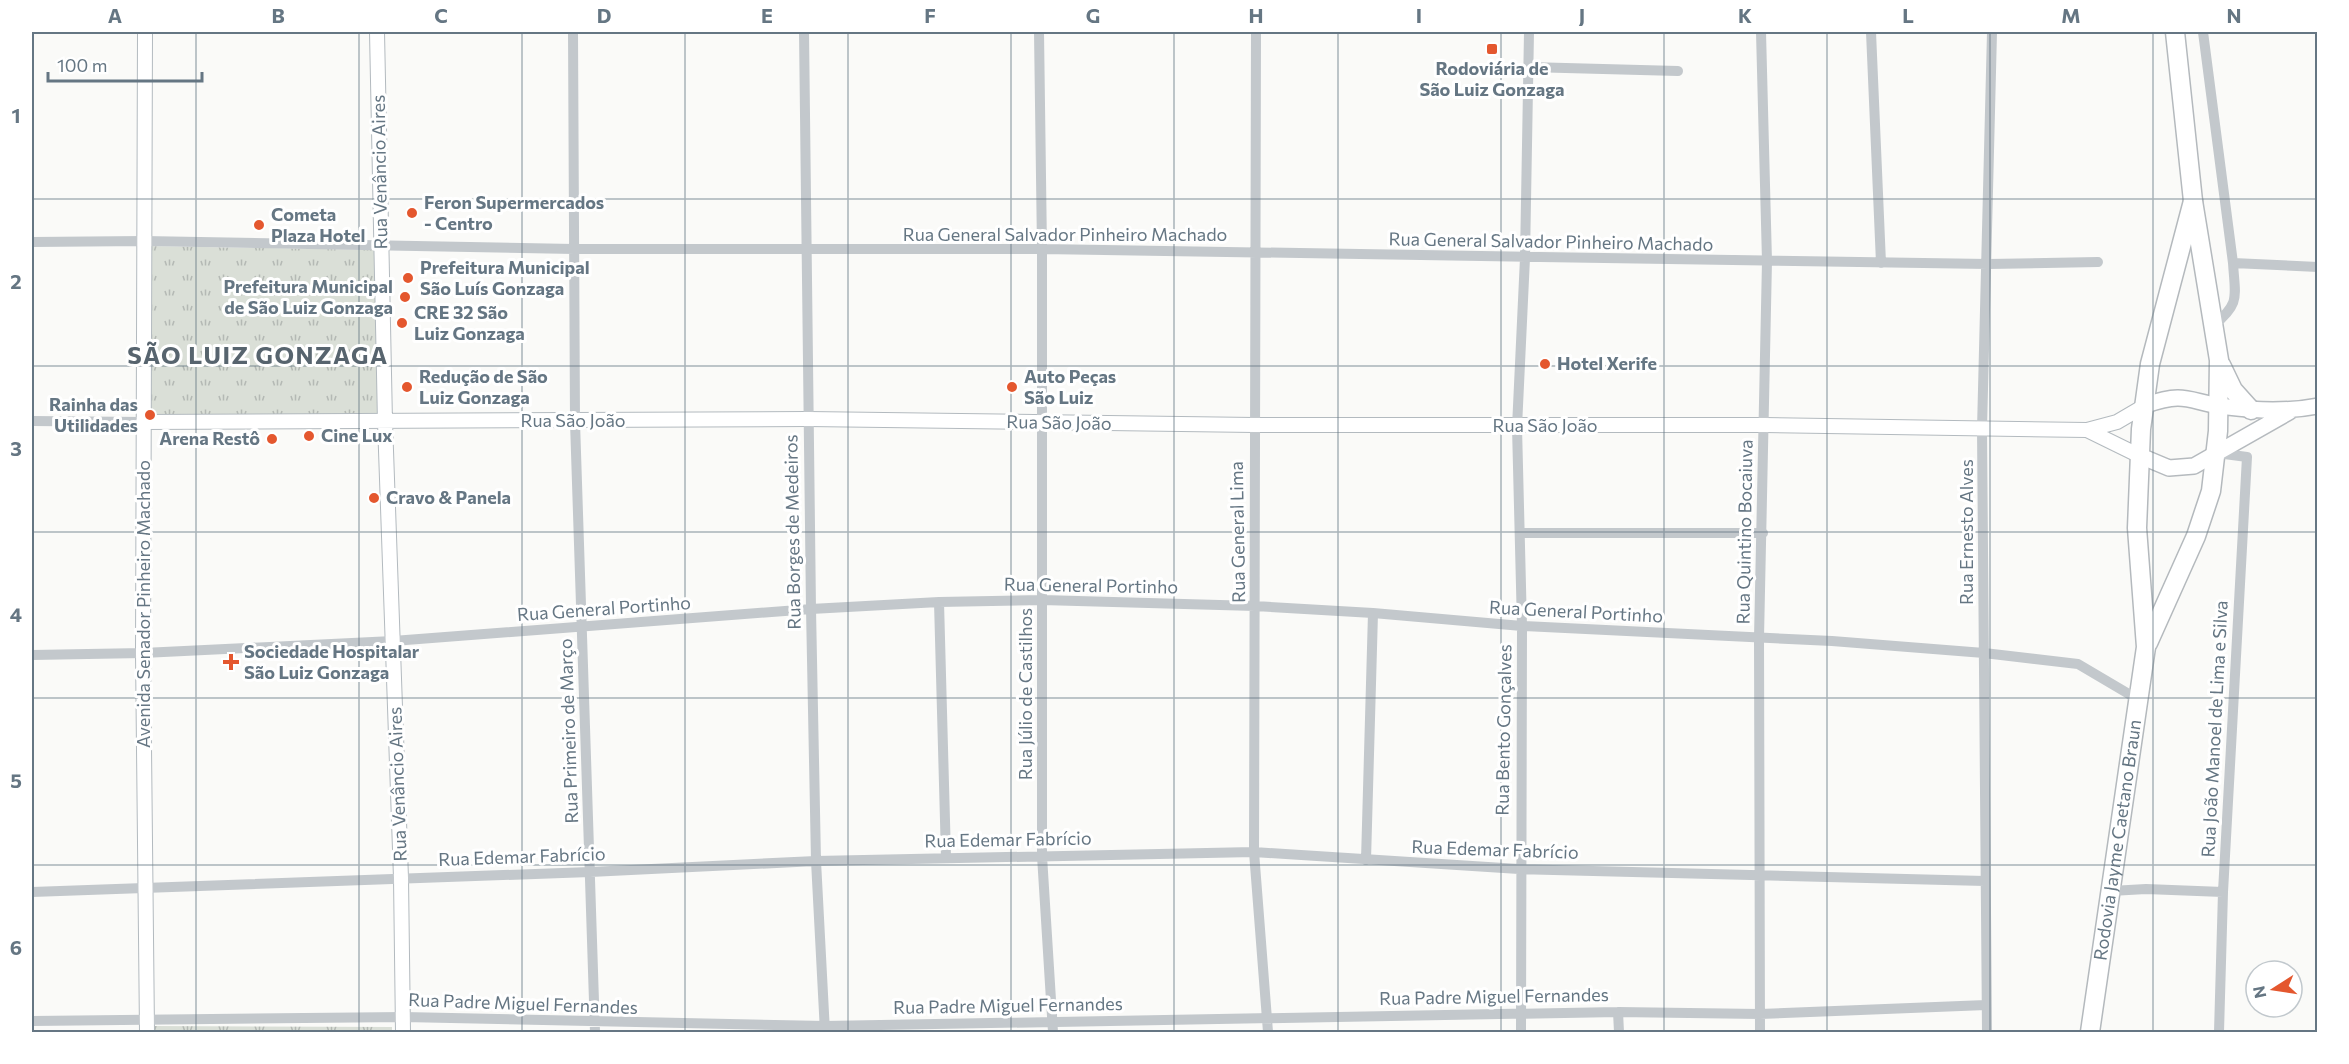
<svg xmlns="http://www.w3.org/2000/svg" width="2349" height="1064" font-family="Commissioner,sans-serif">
	<defs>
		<pattern id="grass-tufts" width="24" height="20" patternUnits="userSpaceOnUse" patternTransform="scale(1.5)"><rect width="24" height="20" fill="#dadfd7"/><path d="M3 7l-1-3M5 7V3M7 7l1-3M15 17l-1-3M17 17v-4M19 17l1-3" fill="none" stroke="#b4b9b4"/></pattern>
	</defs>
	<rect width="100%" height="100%" fill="#fafaf8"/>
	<path fill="url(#grass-tufts)" d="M147,246L379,250L380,415L146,418Z
		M154,1026L392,1027V1032H154Z"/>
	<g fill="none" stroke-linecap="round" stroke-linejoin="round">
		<defs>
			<path id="secondary" d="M145,32L143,653L147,1032
				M377,32L385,422L401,878L403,1032
				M143,422L808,419L1254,425H1764L2087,430L2117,422L2146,405
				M2087,430L2138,455"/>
			<path id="primary" d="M2146,405C2188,390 2189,403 2228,407C2259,411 2287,412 2318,406
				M2138,455L2169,468L2194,466L2289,412"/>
			<g id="highway">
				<path d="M2221,365L2233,390L2251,410"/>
				<path d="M2148,643L2196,536L2211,491L2218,431L2219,360L2193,201L2175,32"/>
				<path id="s1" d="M2090,1032L2146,647L2137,528L2141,429L2150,364L2193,201"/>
			</g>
		</defs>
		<use href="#secondary" stroke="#b3babf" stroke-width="16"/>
		<use href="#primary" stroke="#b5babe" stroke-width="18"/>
		<use href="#highway" stroke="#b4b9bd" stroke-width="21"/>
		<path stroke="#c3c8cc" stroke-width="10" d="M573,32L575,422L595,1032
			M804,32L811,609L816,861L825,1032
			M1039,32L1042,249V856L1053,1032
			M1256,32L1254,852L1268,1032
			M1871,32L1881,263
			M2203,32L2233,263C2235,297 2241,303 2213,326
			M1528,67L1678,71
			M32,242L144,241L574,249H1042L1988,264L2098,262
			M2233,263L2318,267
			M32,421L143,422
			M2217,453L2247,457L2223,892L2219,1032
			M1520,533H1763
			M939,602L946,857
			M32,655L143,653L393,641L811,609L939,602L1042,600L1255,606L1373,613L1522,626L1832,641L1984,653L2078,664L2139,700
			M1366,860L1373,613
			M2111,891L2146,889L2223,892
			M32,892L590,872L816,861L1254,852L1519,869L1985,881
			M1618,1012L1619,1032
			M32,1021L404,1017L825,1026L1618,1012L1760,1014L1986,1005
			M1521,1032L1522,626L1517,427L1525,258L1529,32
			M1760,1032L1759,638L1767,261L1761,32
			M1987,1032L1982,429L1992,32"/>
		<use href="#secondary" stroke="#fff" stroke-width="14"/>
		<use href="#primary" stroke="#fff" stroke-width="15"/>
		<use href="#highway" stroke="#fff" stroke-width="18"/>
	</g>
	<path fill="none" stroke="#657683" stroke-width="1.5" stroke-opacity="0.55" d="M196,32V1032M359,32V1032M522,32V1032M685,32V1032M848,32V1032M1011,32V1032M1174,32V1032M1338,32V1032M1501,32V1032M1664,32V1032M1827,32V1032M1990,32V1032M2153,32V1032M32,199H2318M32,366H2318M32,532H2318M32,698H2318M32,865H2318"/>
	<g fill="#e4572e" stroke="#fff" stroke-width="2">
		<rect x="1486" y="43" width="12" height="12" rx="3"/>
		<circle cx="412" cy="213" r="6"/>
		<circle cx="259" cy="225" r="6"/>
		<circle cx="408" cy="278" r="6"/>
		<circle cx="405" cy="297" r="6"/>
		<circle cx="402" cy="323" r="6"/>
		<circle cx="1545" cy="364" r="6"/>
		<circle cx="407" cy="387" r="6"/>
		<circle cx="1012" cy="387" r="6"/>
		<circle cx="150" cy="415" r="6"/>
		<circle cx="309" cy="436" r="6"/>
		<circle cx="272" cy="439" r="6"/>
		<circle cx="374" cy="498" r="6"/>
		<path d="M228 653h6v6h6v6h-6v6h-6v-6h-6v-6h6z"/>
	</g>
	<g text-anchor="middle" stroke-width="6" stroke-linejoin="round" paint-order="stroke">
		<g font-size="18" font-weight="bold" fill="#657683" stroke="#fff" text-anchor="start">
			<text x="1492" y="75" text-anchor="middle">Rodoviária de<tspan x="1492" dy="21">São Luiz Gonzaga</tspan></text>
			<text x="424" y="209">Feron Supermercados<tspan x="424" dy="21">- Centro</tspan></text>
			<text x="271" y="221">Cometa<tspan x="271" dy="21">Plaza Hotel</tspan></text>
			<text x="420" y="274">Prefeitura Municipal<tspan x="420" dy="21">São Luís Gonzaga</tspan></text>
			<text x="393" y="293" text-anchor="end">Prefeitura Municipal<tspan x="393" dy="21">de São Luiz Gonzaga</tspan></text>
			<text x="414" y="319">CRE 32 São<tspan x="414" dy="21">Luiz Gonzaga</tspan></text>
			<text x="1557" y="370">Hotel Xerife</text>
			<text x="419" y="383">Redução de São<tspan x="419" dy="21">Luiz Gonzaga</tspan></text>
			<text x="1024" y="383">Auto Peças<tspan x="1024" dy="21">São Luiz</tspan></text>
			<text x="138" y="411" text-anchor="end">Rainha das<tspan x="138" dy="21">Utilidades</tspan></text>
			<text x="321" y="442">Cine Lux</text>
			<text x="260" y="445" text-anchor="end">Arena Restô</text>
			<text x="386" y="504">Cravo &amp; Panela</text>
			<text x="244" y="658">Sociedade Hospitalar<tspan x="244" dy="21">São Luiz Gonzaga</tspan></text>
		</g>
		<g font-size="18" fill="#657683" stroke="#fff">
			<text transform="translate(380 172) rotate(-91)" y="6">Rua Venâncio Aires</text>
			<text x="1065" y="241">Rua General Salvador Pinheiro Machado</text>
			<text transform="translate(1551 242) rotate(1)" y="6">Rua General Salvador Pinheiro Machado</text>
			<text x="573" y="427">Rua São João</text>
			<text transform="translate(1059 423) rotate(1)" y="6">Rua São João</text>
			<text x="1545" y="432">Rua São João</text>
			<text transform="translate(793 532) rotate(-91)" y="6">Rua Borges de Medeiros</text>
			<text transform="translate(1238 532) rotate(-91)" y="6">Rua General Lima</text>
			<text transform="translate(1745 532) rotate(-89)" y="6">Rua Quintino Bocaiuva</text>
			<text transform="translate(1967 532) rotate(-90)" y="6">Rua Ernesto Alves</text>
			<text transform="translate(1091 586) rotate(1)" y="6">Rua General Portinho</text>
			<text transform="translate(144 604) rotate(-90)" y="6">Avenida Senador Pinheiro Machado</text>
			<text transform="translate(604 609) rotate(-4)" y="6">Rua General Portinho</text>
			<text transform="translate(1576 612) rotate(3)" y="6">Rua General Portinho</text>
			<text transform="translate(1026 694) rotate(-90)" y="6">Rua Júlio de Castilhos</text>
			<text transform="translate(2215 729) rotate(-87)" y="6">Rua João Manoel de Lima e Silva</text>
			<text transform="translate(1504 730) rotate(-89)" y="6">Rua Bento Gonçalves</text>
			<text transform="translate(569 731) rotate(-92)" y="6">Rua Primeiro de Março</text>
			<text transform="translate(398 784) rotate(-92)" y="6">Rua Venâncio Aires</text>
			<text transform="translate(1008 840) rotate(-1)" y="6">Rua Edemar Fabrício</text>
			<text dy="6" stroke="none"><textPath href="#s1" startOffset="194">Rodovia Jayme Caetano Braun</textPath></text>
			<text transform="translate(1495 850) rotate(2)" y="6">Rua Edemar Fabrício</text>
			<text transform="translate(522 857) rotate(-2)" y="6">Rua Edemar Fabrício</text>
			<text transform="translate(1494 997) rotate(-1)" y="6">Rua Padre Miguel Fernandes</text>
			<text transform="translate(523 1004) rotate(2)" y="6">Rua Padre Miguel Fernandes</text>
			<text transform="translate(1008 1006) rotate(-1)" y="6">Rua Padre Miguel Fernandes</text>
		</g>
		<g font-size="24" font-weight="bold" letter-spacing="1.5" fill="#57646e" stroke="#fff">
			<text x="258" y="364">SÃO LUIZ GONZAGA</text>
		</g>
	</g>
	<rect width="2349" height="1064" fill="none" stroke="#ffffff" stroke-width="66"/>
	<g transform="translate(2274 989) rotate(258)"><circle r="28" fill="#ffffff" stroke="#c1c8cd" stroke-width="1.5"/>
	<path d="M0-4.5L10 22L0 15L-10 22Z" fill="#e4572e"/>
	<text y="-9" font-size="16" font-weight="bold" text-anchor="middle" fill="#657683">N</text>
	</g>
	<path d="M48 72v9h154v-9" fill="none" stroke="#657683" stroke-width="3"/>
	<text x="57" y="72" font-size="18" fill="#657683" stroke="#ffffff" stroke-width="4.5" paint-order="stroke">100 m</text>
	<rect x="33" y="33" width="2283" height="998" fill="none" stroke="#657683" stroke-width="2"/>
	<g font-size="20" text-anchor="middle" font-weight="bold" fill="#657683">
		<text x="115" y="23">A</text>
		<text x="278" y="23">B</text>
		<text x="441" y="23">C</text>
		<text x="604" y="23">D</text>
		<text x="767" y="23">E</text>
		<text x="930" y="23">F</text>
		<text x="1093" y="23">G</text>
		<text x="1256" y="23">H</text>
		<text x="1419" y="23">I</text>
		<text x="1582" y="23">J</text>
		<text x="1745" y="23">K</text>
		<text x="1908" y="23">L</text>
		<text x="2071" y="23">M</text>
		<text x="2234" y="23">N</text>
		<text x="16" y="123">1</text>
		<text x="16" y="289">2</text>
		<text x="16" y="456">3</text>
		<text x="16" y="622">4</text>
		<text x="16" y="788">5</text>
		<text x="16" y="955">6</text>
	</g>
</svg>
